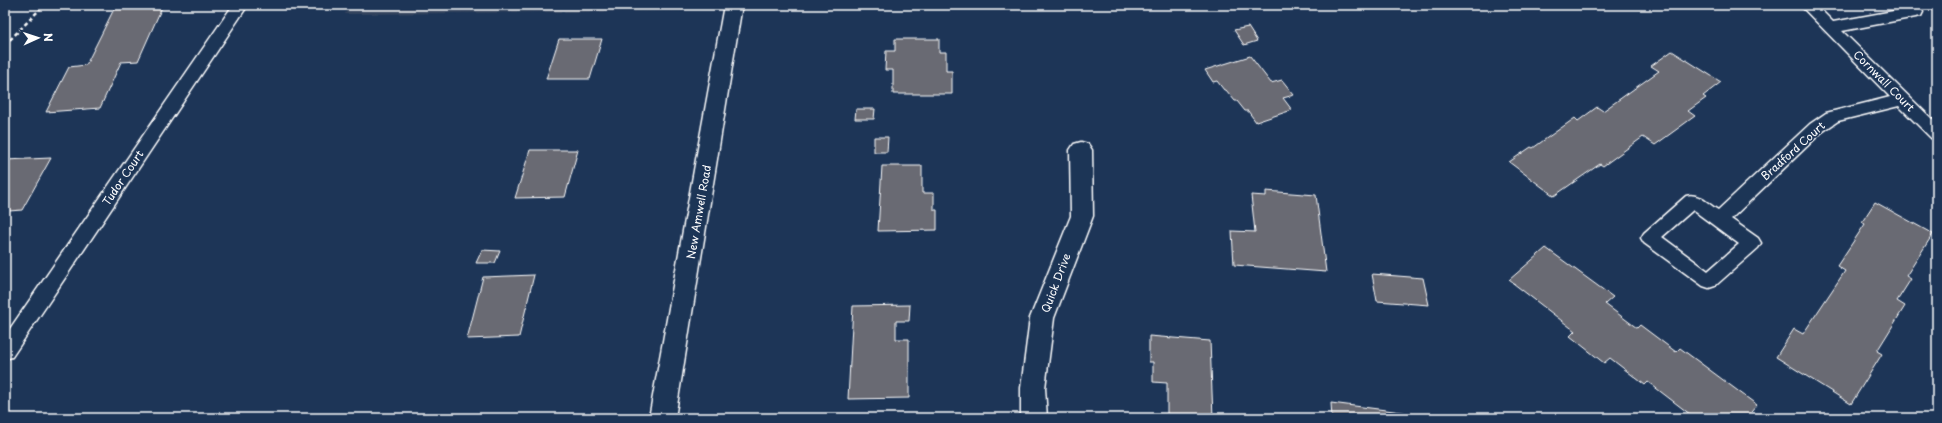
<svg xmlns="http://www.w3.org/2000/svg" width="1942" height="423" font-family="'Playpen Sans',sans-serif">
	<rect width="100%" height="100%" fill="#1d3557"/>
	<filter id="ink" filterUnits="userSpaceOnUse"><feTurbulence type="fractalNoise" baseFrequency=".025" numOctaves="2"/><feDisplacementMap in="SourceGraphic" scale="8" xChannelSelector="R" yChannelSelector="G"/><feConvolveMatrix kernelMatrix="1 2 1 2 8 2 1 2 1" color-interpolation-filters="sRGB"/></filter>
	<g filter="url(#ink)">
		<path fill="#34455f" d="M349,5H686L685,11L345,14Z"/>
		<path fill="#696a73" stroke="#fff" d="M116,5H163L138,61L121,62L100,108L46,112L69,67L86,65Z
			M1248,27L1257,41L1244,45L1234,30Z
			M559,39H602L590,79H546Z
			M895,39H939V52H946V71H952V94H893V70H885L886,51H895Z
			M1672,51L1721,82L1703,96L1706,98L1688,111L1695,116L1655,145L1643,137L1603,166L1600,164L1554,196L1509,162L1531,147L1533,148L1575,118L1578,121L1597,107L1603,111L1659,71L1651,66Z
			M1250,56L1271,83L1282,80L1294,95L1283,98L1292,110L1256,122L1248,111H1245L1237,101H1235L1226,90H1224L1217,81L1213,82L1205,70Z
			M856,109H875L874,119H855Z
			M874,137H888L887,152H874Z
			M530,150H578L565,197L515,198Z
			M51,158L22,210L9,211L5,217V160Z
			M882,166H922V193H934V210H937V230L878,231Z
			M1266,191L1316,195L1326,272L1234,265L1232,231L1255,232L1251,195L1266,196Z
			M1875,202L1933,234L1906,276L1911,279L1897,301L1905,306L1877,351L1882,354L1851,404L1776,357L1794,329L1803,334L1845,271L1837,266L1865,224L1862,222Z
			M1546,248L1613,297L1605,304L1637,328L1640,325L1676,352L1680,348L1757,405L1746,418H1695L1648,382L1645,385L1610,358L1604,363L1570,336L1575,331L1509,280Z
			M482,250L500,251L495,263H476Z
			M1372,274L1423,278L1429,305L1377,301Z
			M534,275L519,337L467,339L483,277Z
			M910,305L909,321H896V339H909V398L848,399L853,306Z
			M1149,336L1210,341L1213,418H1167V383L1153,382V362H1149Z
			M1331,403L1425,415L1426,418H1332Z"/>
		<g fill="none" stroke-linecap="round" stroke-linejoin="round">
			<defs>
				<path id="lane" d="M233,5H248L12,357L5,359V336Z
					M1800,5H1816L1833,22L1904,9L1902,5H1918L1923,12L1921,16L1842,31L1937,124V140L1931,138L1899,106L1838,121L1822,132L1731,219L1758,238L1761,243L1758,248L1715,286L1709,288L1703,286L1644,243L1641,238L1644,233L1686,196C1698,192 1708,204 1718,210L1810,124L1826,113L1890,97ZM1693,210L1739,244L1708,271L1662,237Z"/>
				<path id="street" d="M1081,142L1088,144L1092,150L1093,216L1054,318L1045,388L1047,418H1021V388L1030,318L1071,216L1070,150L1074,144Z"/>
				<path id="secondary" d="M724,5H742L675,418H649Z"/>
			</defs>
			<use href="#lane" stroke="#fff" stroke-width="3"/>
			<use href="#street" stroke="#fff" stroke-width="3"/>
			<use href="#secondary" stroke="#fff" stroke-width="3"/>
			<path stroke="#fff" stroke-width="2.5" stroke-dasharray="4 3" stroke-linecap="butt" d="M5,45L44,5"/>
			<use href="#lane" fill="#1d3557" fill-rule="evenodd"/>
			<use href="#street" fill="#1d3557" fill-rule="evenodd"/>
			<use href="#secondary" fill="#1d3557" fill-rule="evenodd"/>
		</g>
	</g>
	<g text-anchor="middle" stroke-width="3" stroke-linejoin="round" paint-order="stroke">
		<g font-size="11" fill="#fff" stroke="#1d3557">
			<text transform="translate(1884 81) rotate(45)" y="4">Cornwall Court</text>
			<text transform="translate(1793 151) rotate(-42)" y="4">Bradford Court</text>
			<text transform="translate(123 178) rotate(-56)" y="4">Tudor Court</text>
			<text transform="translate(699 212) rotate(-80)" y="4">New Amwell Road</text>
			<text transform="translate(1056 283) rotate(-69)" y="4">Quick Drive</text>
		</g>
	</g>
	<rect width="1942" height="423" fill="none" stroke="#1d3557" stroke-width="20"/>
	<rect x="10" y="10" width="1922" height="403" fill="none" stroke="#fff" stroke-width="1.5" filter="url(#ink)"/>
	<g transform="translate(38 38) rotate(87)" stroke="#1d3557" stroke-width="3" paint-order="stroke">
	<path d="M0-3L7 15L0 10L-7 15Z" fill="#ffffff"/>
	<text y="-6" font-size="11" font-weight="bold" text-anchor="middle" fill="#ffffff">N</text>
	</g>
</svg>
